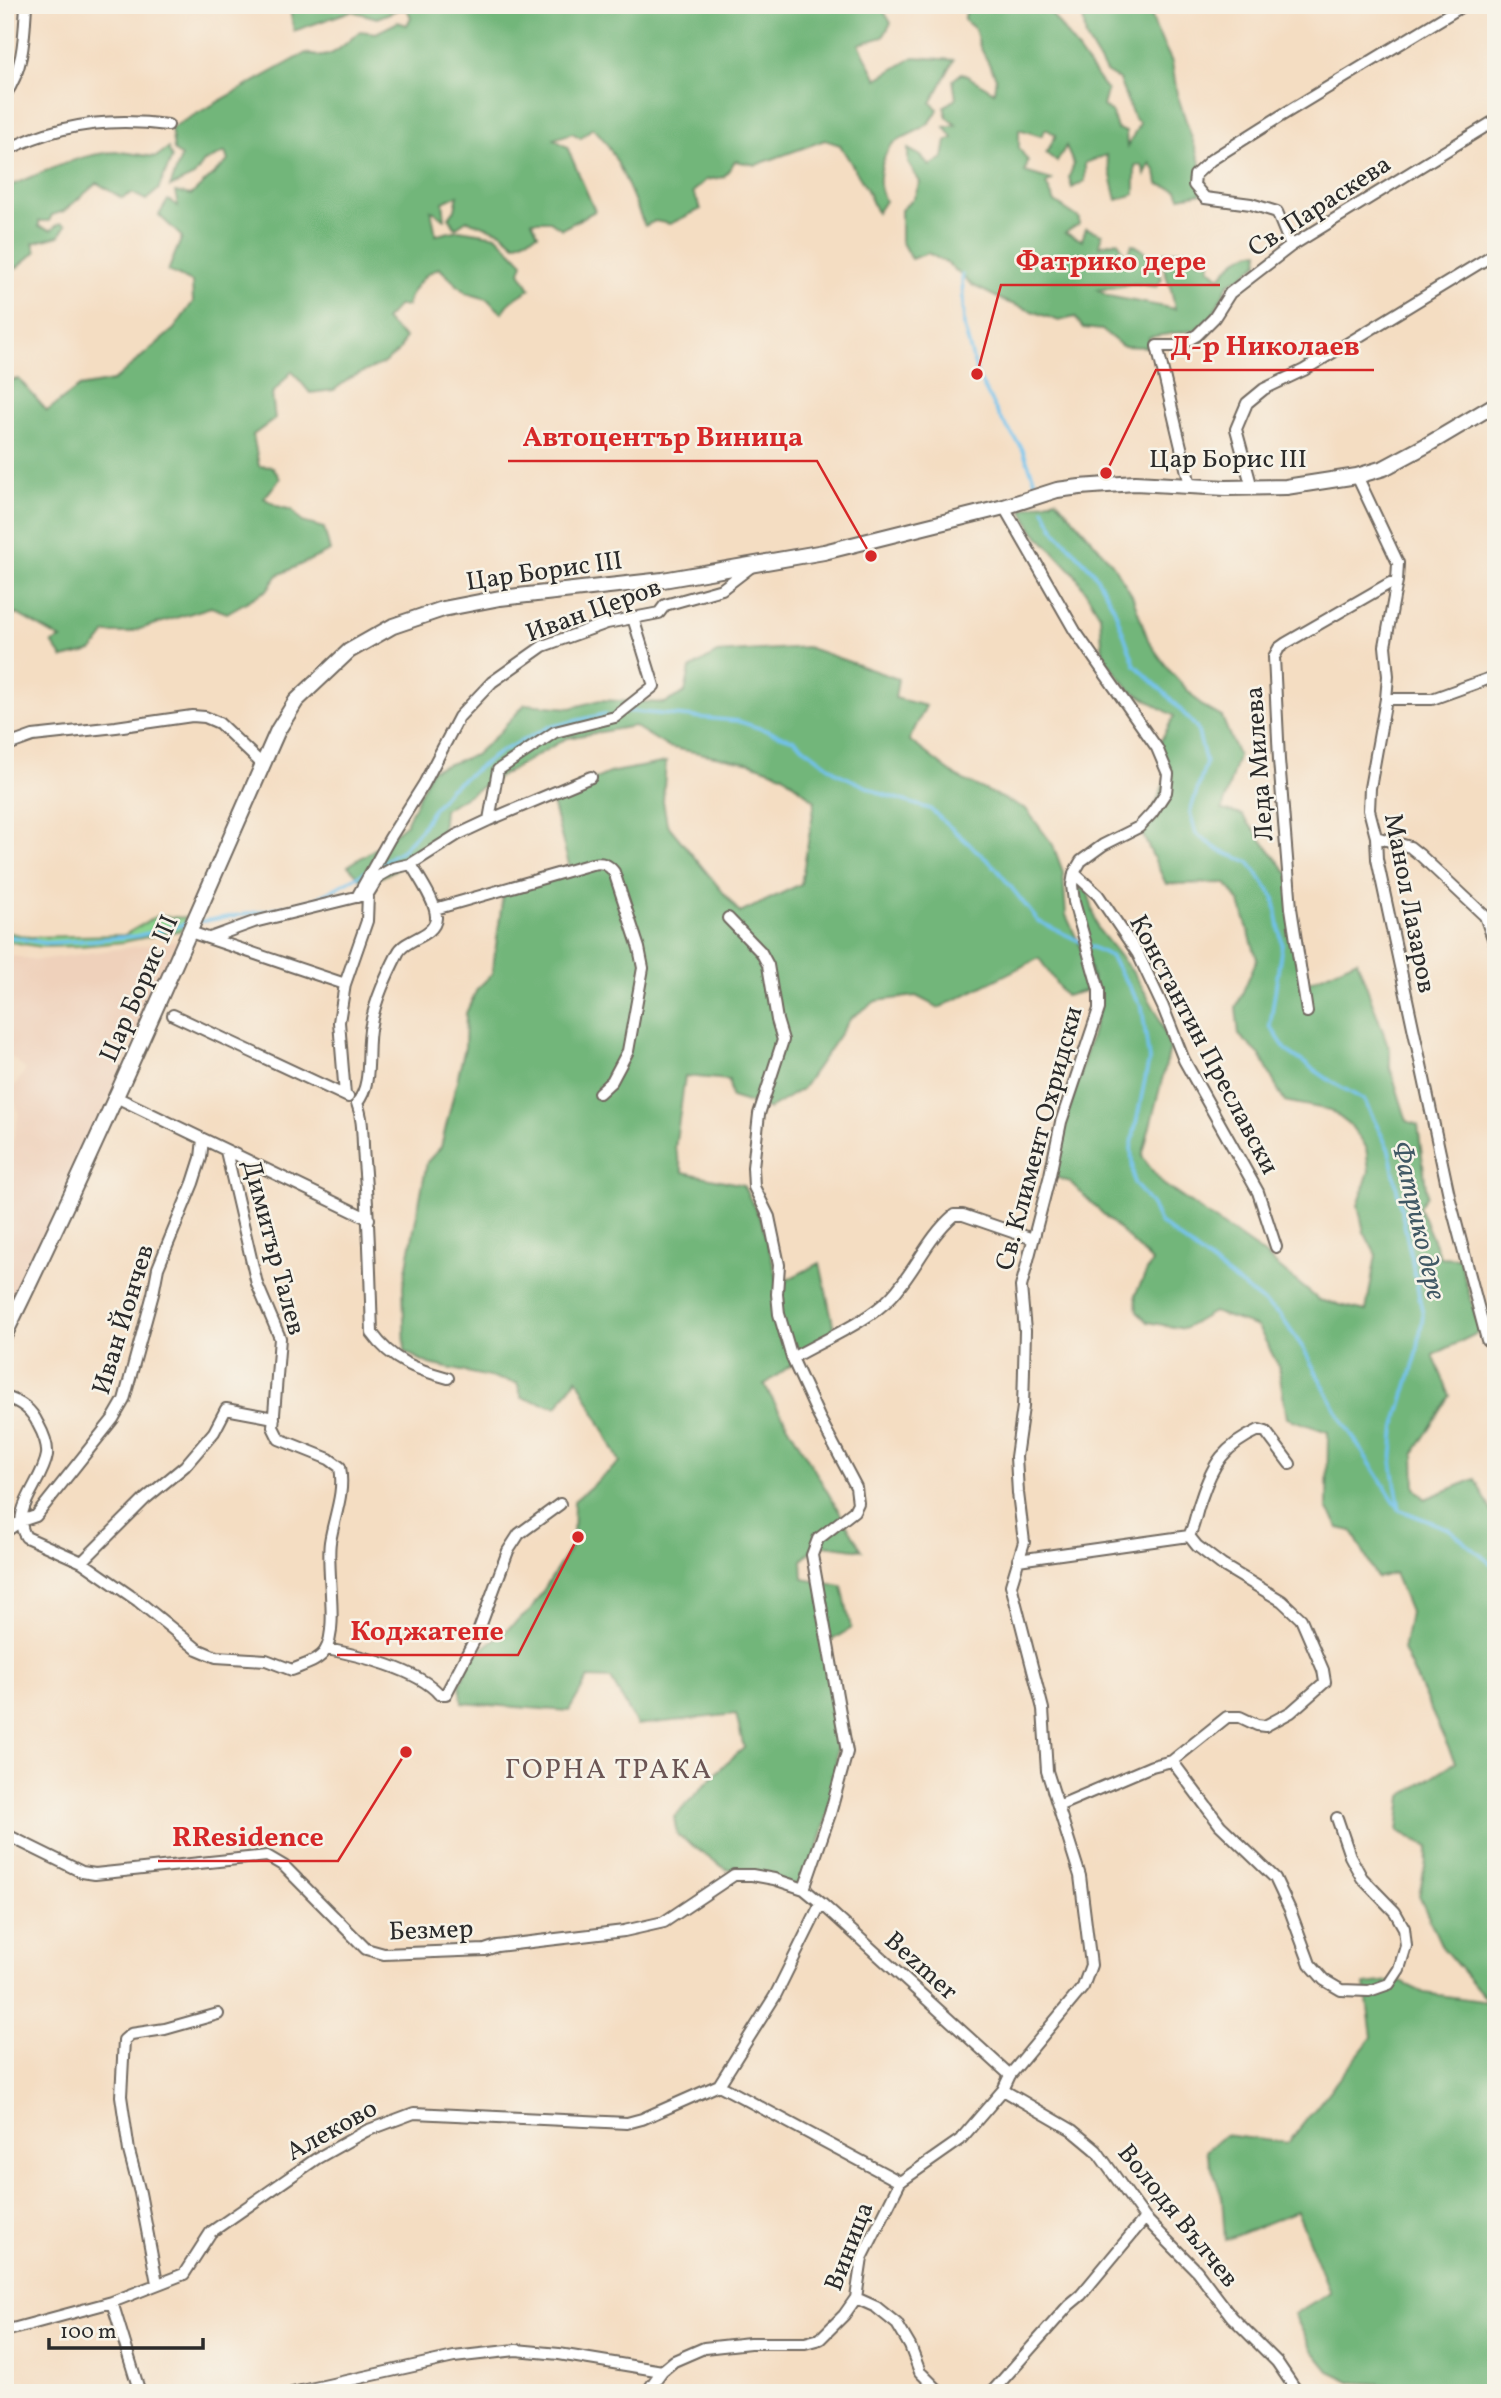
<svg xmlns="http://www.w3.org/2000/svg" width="1501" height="2398" font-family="Vollkorn,serif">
	<rect width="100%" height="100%" fill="#f7f3e8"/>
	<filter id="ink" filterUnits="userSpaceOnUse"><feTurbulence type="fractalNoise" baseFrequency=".0143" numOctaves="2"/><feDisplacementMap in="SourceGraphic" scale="14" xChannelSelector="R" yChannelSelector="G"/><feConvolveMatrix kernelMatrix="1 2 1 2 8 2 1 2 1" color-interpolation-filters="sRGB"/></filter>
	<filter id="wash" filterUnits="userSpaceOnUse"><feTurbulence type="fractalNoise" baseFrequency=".00686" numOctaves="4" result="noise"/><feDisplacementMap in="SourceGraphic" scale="28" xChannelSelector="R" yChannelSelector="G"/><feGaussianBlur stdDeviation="1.57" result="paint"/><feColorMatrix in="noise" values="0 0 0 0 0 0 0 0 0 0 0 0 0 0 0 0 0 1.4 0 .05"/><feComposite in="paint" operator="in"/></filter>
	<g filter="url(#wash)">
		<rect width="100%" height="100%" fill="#f4ddc2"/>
		<path fill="#efd1bb" d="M177,941L95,1129L5,1320V1178L19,1113L11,1091L26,1070L5,1051V955L38,960Z"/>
		<path fill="#8dd48f" stroke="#5c805d" stroke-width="2" d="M157,916L187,918L181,930L123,942L79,946L41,947L5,941V932L30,937L124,935Z"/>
		<path fill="#72b67a" stroke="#4e7052" stroke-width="2" d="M289,5H880L891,23L883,37L859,44L877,79L914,57L954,60L931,103L938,109C929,131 911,131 894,143C884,149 879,173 880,185C880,190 883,196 885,201L877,213L866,188L840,145L825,140L756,165L735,161L724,177L706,180L693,192L701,209L670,224L655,221L645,226C634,202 613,141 592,128L581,138L572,133L554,139L567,147L595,211L562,229L550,221H532L538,234L515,244L501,232L467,220L455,228L449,217L455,209L458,195L443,202L445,219L431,210L436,235L459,230L497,236L523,263L520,272L530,289L511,301L502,313L487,299L466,293L439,268C424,273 410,291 407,306H398L385,320L405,338L399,351L384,363L350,378L334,390L310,393L292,371L272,394L275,419L253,435L259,466L273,467L280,479L264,498L277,506L292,510L302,522L324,528L330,551L278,575L267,590L227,613L211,607L127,633H106L92,651L63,658L52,643L61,639L17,614L5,620V381L19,379L47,411L79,387L113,381L174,329L193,302L192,282L168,271L182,237L159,215L168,200L178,206L175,192L191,195L228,161L225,152L204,162L194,176L170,187L181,157L174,150L171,128L306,53C330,64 343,45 360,31L376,33L398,22L407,25L411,17L407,10L400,9L377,18L351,11L294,31Z
			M968,5H1036L1037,9L1051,13L1107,91L1103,106L1112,113L1117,129L1126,132L1127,147L1140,123L1134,118L1119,80L1106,72L1086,38L1083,15L1097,9L1092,5H1148L1156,29L1172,62L1177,94L1206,180L1202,193L1180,197L1177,190L1158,184L1156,172L1150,163L1145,175L1142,165L1135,166V194L1117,200L1106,155L1085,163V181L1072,188L1069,177L1074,164L1066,146L1057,162L1046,153L1056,135L1046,129L1041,136L1019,129V148L1028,161L1025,172L1052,180L1046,184L1055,202L1079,218V224L1065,233L1082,240L1086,228L1102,234L1099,246L1118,241L1127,259L1132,244C1147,250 1156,263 1162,279L1156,287L1135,284L1098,290L1108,296L1175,309L1172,293L1159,254L1182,249L1198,261L1204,259L1210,263L1209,268L1220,277C1231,263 1241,254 1259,251L1258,263L1241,277L1229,283L1212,316L1195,330L1149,337L1148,347L1122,346L1102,330L1083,328L1075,317L1059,321L1004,301L972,285L947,263L928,253L911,259L901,241V210L914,198L920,182L908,163V149L921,156L930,166L943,158L946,141L953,138L945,127L956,125L947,117L944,107L956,98L953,80L962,73L994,92L996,77L980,47L975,29L964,20Z
			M168,148L172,158L158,190L146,200L132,193L122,198L97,183L64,211L52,215L49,221H39V227L51,230L60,223L66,225L59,236L33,243L36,252L15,269L5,257V188C40,174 79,153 117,152C129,152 143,156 156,157Z
			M1056,499L1112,563L1132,595L1149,642L1170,671L1202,706L1222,717L1238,756L1222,810L1242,815L1290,876L1304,984L1357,960L1390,1051V1067L1407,1121L1418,1125L1427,1195L1419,1207L1440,1257L1459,1258L1480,1332L1433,1355L1450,1396L1414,1453L1415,1488L1425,1499L1475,1479L1496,1520V2329L1490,2332L1496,2340V2393H1402L1383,2384L1352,2382L1329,2371L1312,2350L1294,2314L1330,2292L1297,2211L1225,2240L1222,2197L1206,2151L1224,2135L1288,2143L1372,2037L1365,1984L1397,1980L1424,1993L1489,2002L1442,1947L1419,1896L1429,1847L1398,1831L1402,1796L1455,1762L1403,1650L1410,1612L1394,1573L1377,1578L1352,1531L1339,1528L1327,1508L1328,1432L1287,1418L1278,1365L1258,1327L1213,1312L1184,1329L1148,1322L1137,1312L1135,1295L1152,1261L1070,1182L1050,1175L1099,1009L1072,885L1088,892L1098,929L1135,975L1157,1013L1170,1049L1142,1157L1163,1184L1262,1253L1319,1300L1366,1311L1376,1255L1364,1232L1358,1205L1369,1171L1366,1147L1351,1126L1330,1110L1284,1101L1260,1055L1239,1035L1236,1008L1257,959L1240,903L1226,883L1166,884L1139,827L1152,813L1168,774L1157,748L1174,716L1129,689L1103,656L1100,615L1074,573L1032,529L1022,509Z
			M807,647L898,679L895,698L926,706L909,740L957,777L1026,809L1053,845L1063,872L1066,915L1087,961L1093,989L1065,996L1039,958L939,1008L916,996L876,1001L851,1018L802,1089L769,1109L731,1097L729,1080L685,1076L675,1148L683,1172L743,1185L761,1220L779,1284L820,1263L835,1333L764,1385L862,1550L817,1544L802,1560L803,1579L842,1586L851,1628L826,1644L839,1707L835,1789L808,1883L785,1886L726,1869L677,1835L674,1817L725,1764L744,1748L736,1714L637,1725L611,1679L588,1678L569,1711L462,1703L460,1684L471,1658L530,1611L573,1544L574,1501L620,1462L577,1378L557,1407L522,1398L517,1383L429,1364L405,1352L403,1286L427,1162L441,1147L465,1047L466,1013L477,989L492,974L503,895L571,872L551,799L609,773L666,762L663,801L667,824L740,913L801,884L815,801L782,774L751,763L668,747L634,726L567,738L444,809L441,845L367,885L348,866L381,845L406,824L431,770L475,755L499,733L525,704L571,708L600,700L665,703L685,692L690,669L717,653Z"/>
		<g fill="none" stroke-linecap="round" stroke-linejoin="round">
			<path stroke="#72c2ed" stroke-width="3.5" d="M962,275L964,327L977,374L999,416L1022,448L1035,481
				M1044,509L1056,532L1093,571L1114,608L1135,665L1166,694L1197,728L1206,763L1190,812L1196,834L1220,851L1249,862L1274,897L1282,944L1270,1026L1287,1051L1332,1082L1364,1100L1389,1150L1423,1315L1417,1354L1395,1426L1392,1463L1400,1510L1449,1529L1496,1568
				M627,711L738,721L794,740L839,774L882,794L930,809L995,867L1038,921L1083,943
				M379,864L402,850L421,829L431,812L449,789L500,752L549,727L605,714
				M197,922L270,910L314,900L369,870
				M5,936L45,943L93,940L136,936L190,923
				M1090,946L1110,956L1142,1007L1149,1060L1131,1148L1134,1183L1151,1204L1160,1223L1280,1315L1303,1348L1340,1417L1400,1510"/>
		</g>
	</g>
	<g filter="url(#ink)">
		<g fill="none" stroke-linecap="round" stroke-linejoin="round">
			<defs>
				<path id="minor" d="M5,95C24,68 24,37 26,5
					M5,151C56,124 111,117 168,125
					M1291,246L1277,212L1251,204L1205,198L1194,185L1195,175L1211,160L1279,117L1464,5
					M1357,476L1398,563L1397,581L1385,646L1388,676L1386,699L1370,788L1369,810L1376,837L1377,859L1450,1200L1487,1340
					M1190,485L1157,346H1177L1197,335L1214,318L1230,293L1291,246L1496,120
					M1252,488L1236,429L1247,403L1264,389L1304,370L1496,253
					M1386,699H1432L1496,676
					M5,746L33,736L116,727L192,716L205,717L219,723L263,765
					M489,820L498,770L555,732L615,717L654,686L633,618
					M1376,837L1410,847L1420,855L1485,916L1496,947
					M1074,873L1098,895L1138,954L1163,1007L1184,1060L1258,1192L1276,1247
					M357,897L390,838L424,784L459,717L492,682L543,646L607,623L659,613L665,605L722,589L752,566
					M435,909L592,864C602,862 608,864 614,872L639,948L643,968L628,1051L612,1081L599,1093
					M728,918L761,952L768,965L777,1020L783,1040L759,1114L753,1167L754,1187L769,1217L779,1265L777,1294L779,1314L792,1358L819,1417L856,1487L858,1503L854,1511L818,1539L812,1555L847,1752L830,1814L804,1889
					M190,932L345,984
					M210,938L254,922L368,894L379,876L393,868L411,864L457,835L489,820L591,777
					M1307,1012L1291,908L1279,760L1274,657L1279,648L1286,643L1390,583L1397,581
					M173,1015L348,1097
					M345,1095L339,1022L345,984L367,921L368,894
					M116,1097L369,1219
					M357,1103C364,1121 362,1141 364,1161C369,1218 370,1275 372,1333C392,1361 415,1369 448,1378
					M357,1103C374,1082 365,1050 371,1024C375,1000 387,975 398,953C405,938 435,937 436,918C437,903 418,877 411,864
					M792,1358C823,1340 868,1322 892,1296C915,1271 928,1237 954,1215H963L1033,1239
					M5,1397C21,1402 31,1409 38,1424C43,1433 48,1445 47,1455C43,1482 9,1511 26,1537L82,1562L138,1601L197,1649L216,1657L266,1660L292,1670C303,1665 319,1661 325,1651C339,1630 326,1569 330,1542C334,1516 345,1494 340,1467L329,1459L279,1439L273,1427L280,1338L257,1284L226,1151
					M5,1532L21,1521L36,1516L113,1419L124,1400L153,1294L158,1268L193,1183L201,1158L203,1139
					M1018,1560L1189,1536C1195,1524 1196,1512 1201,1499C1213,1463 1224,1446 1259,1430L1266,1432L1290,1464
					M82,1562L145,1499L185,1466L214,1432L226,1409L274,1418
					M327,1649C358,1655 419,1670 439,1694H446L477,1635L508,1551L519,1534L560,1504
					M1172,1761L1220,1825L1275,1878L1290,1910L1310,1964L1324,1980L1341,1990L1369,1991L1389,1984L1399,1969L1406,1946L1404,1928L1395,1912L1362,1878L1350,1856L1337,1818
					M1058,1806L1152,1766L1172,1761L1227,1717H1240L1257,1725L1265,1726L1291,1712L1325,1682L1323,1670L1301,1619L1282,1601L1222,1565L1197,1546L1189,1536
					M5,1834L82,1872L95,1874L267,1856L284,1866L366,1949L384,1954L485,1950L497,1946L624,1931L664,1922L734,1875H752L774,1879L804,1889L821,1903L1010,2075
					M719,2085L775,1996L821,1903
					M719,2085L900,2182
					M1003,2090L1072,2130L1096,2150L1145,2218L1197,2271L1232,2317L1277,2362L1298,2393
					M157,2283L140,2193L129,2151L121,2096L124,2040L131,2034L165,2029L218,2014
					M856,2298L876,2307L897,2324L910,2346L920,2372L941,2393
					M112,2302L140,2393
					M5,2331L112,2302L184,2274L211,2232L316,2159L366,2131L414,2113L627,2123L642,2119L719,2085
					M292,2393L454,2357L516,2350L559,2354L662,2371
					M646,2393L662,2371L674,2361L704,2348L750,2343H805L820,2339L844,2315L856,2298L862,2258L900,2182L960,2140L1003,2090L1010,2075L1083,1987L1091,1965L1080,1876L1047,1771L1043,1709L1011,1585L1024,1542L1018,1493L1016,1457L1023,1407L1025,1331L1021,1287L1050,1175L1061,1122L1099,1009V990L1074,902L1072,885L1074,873L1081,861L1103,845L1139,827L1152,813L1166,792L1168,774L1157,748L1075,631L1004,507
					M991,2393L1069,2305L1081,2295L1145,2218"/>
				<path id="tertiary" d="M5,1334C102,1135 189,932 278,730L296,701L349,651L393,626L443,609L500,598L663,580L824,552L1004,507L1057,490L1080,487L1135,483L1226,488L1286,487L1357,476L1384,468L1427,445L1496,404"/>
			</defs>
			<use href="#minor" stroke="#716960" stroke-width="14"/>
			<use href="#tertiary" stroke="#716960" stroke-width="18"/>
			<use href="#minor" stroke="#fff" stroke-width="10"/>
			<use href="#tertiary" stroke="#fff" stroke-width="14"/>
		</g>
	</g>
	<g text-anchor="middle" stroke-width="5" stroke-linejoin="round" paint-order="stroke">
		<g font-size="26" fill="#2b2b2b" stroke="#f7f3e8">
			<text transform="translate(1319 205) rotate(-33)" y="9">Св. Параскева</text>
			<text x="1228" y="467">Цар Борис III</text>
			<text transform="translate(544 570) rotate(-8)" y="9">Цар Борис III</text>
			<text transform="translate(593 609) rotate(-20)" y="9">Иван Церов</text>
			<text transform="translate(1258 764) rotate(-94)" y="9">Леда Милева</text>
			<text transform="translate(1411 903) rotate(79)" y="9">Манол Лазаров</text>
			<text transform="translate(138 988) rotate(-66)" y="9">Цар Борис III</text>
			<text transform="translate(1205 1044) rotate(62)" y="9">Константин Преславски</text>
			<text transform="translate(1038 1138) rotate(-75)" y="9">Св. Климент Охридски</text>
			<text transform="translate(275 1247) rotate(75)" y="9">Димитър Талев</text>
			<text transform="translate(122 1319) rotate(-73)" y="9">Иван Йончев</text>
			<text transform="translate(431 1929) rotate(-2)" y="9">Безмер</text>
			<text transform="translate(922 1965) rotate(42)" y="9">Bezmer</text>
			<text transform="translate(331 2129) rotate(-29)" y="9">Алеково</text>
			<text transform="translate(1179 2215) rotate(51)" y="9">Володя Вълчев</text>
			<text transform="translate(848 2246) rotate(-69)" y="9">Виница</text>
		</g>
		<g font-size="28" font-style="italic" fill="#405865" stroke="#f7f3e8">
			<text transform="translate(1420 1220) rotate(77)" y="10">Фатрико дере</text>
		</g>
		<g font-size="28" letter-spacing="2" fill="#6b5554" stroke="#f7f3e8">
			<text x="609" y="1778">ГОРНА ТРАКА</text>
		</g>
	</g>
	<path fill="none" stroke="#d62828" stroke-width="2.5" d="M977 374L1001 285H1220M1106 473L1156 370H1374M871 556L817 461H508M578 1537L518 1655H337M406 1752L338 1861H158"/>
	<g fill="#d62828" stroke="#f7f3e8" stroke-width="2.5">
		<circle cx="977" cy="374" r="7"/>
		<circle cx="1106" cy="473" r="7"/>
		<circle cx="871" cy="556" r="7"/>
		<circle cx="578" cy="1537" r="7"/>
		<circle cx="406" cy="1752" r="7"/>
	</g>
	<g font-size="28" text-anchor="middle" font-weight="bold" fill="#d62828" stroke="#f7f3e8" stroke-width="5" stroke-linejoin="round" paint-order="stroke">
		<text x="1111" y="270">Фатрико дере</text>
		<text x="1265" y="355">Д-р Николаев</text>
		<text x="663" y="446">Автоцентър Виница</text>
		<text x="427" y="1640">Коджатепе</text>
		<text x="248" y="1846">RResidence</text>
	</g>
	<rect width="1501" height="2398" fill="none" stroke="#f7f3e8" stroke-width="28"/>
	<path d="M49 2338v10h154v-10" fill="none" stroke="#2b2b2b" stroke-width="3.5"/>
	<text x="60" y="2338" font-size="21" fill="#2b2b2b" stroke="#f7f3e8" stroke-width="5" paint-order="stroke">100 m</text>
</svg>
